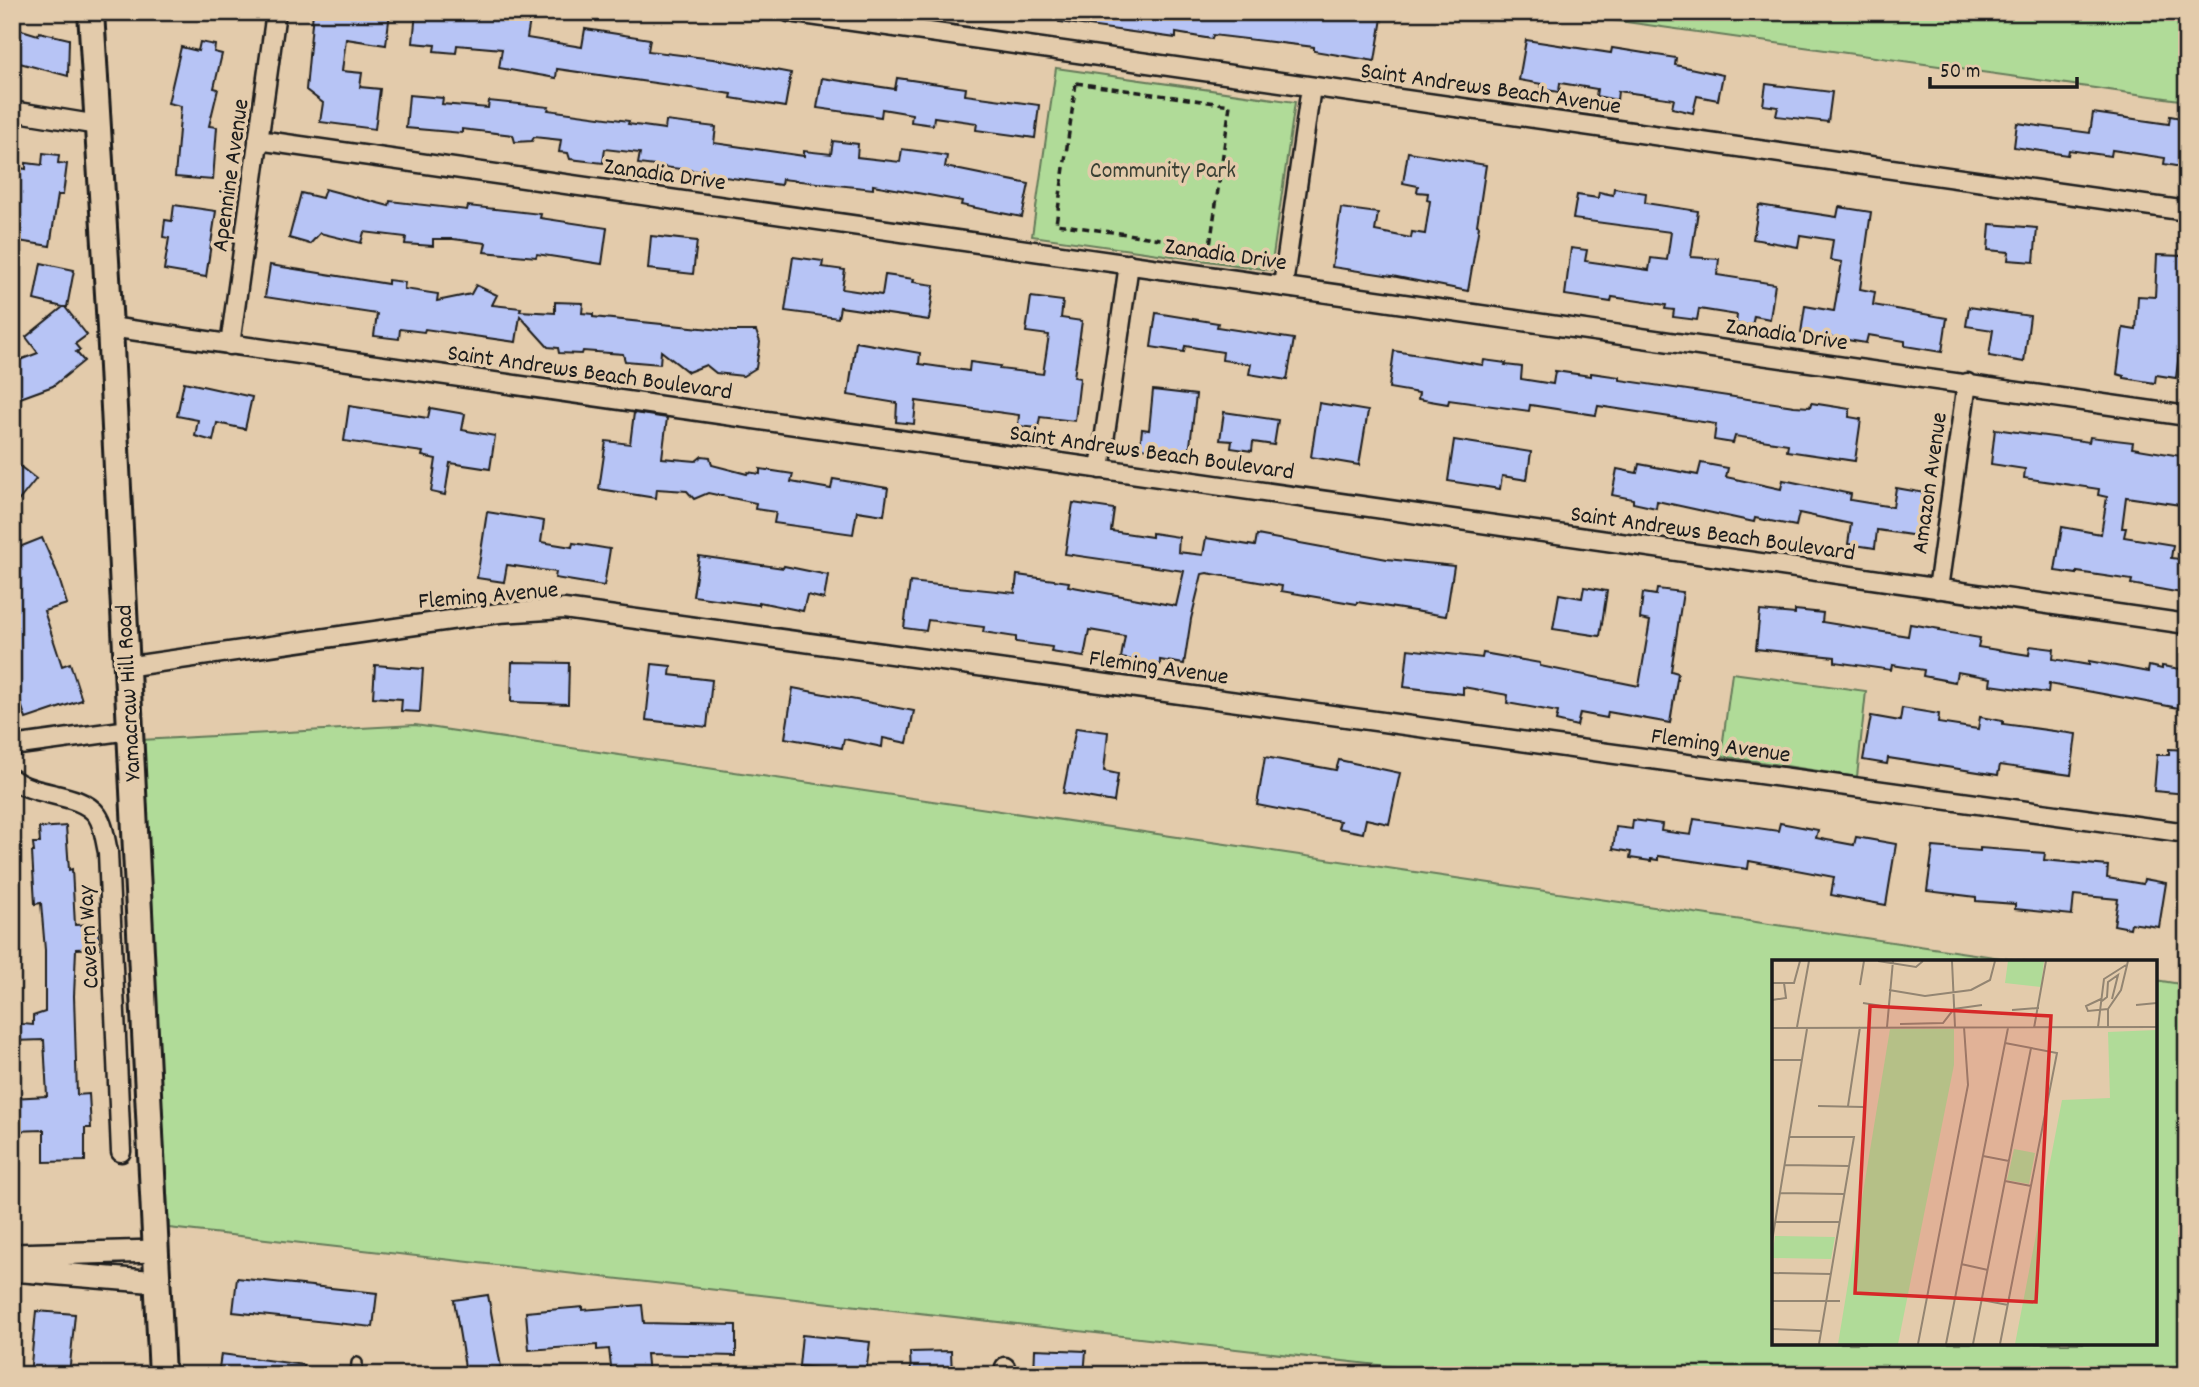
<svg xmlns="http://www.w3.org/2000/svg" width="2199" height="1387" font-family="Dekko,sans-serif">
	<rect width="100%" height="100%" fill="#e3cbab"/>
	<filter id="ink" filterUnits="userSpaceOnUse"><feTurbulence type="fractalNoise" baseFrequency=".0143" numOctaves="2"/><feDisplacementMap in="SourceGraphic" scale="14" xChannelSelector="R" yChannelSelector="G"/><feConvolveMatrix kernelMatrix="1 2 1 2 8 2 1 2 1" color-interpolation-filters="sRGB"/></filter>
	<g filter="url(#ink)">
		<path fill="#b0db98" stroke="#667c5a" stroke-width="2" d="M1556,12H2187V101L1555,12Z
			M1056,68L1295,102L1271,270L1032,236Z
			M1732,673L1866,691L1857,777L1721,756Z
			M415,725L2028,962H1774V1343H2155V980L2187,985V1375H1466L169,1228L141,740Z"/>
		<path fill="#b7c4f5" stroke="#1c1c1c" stroke-width="2" d="M313,12H390L386,45L346,39L342,71L362,73L360,87L380,89L375,129L320,122L323,103L306,90Z
			M416,12L498,18V14L530,20L527,38L582,47L585,29L650,39L648,51L721,60L791,73L785,107L731,98L732,94L557,69L556,78L499,68L502,49L457,45L456,53L434,51L435,45L413,43Z
			M1059,12H1383L1375,61L1314,51V47L1213,35L1212,39L1176,33V38L1059,22Z
			M12,27L38,35L39,32L69,39L68,76L12,61Z
			M1526,40L1611,53L1612,48L1676,58L1675,65L1723,75L1718,100L1697,96L1693,113L1672,108L1674,99L1618,91L1617,100L1596,96L1597,89L1560,83L1559,92L1541,89L1542,84L1519,80Z
			M200,42L215,45L214,52L222,54L214,88L218,89L209,126L217,127L213,180L175,177L181,106L168,103L181,47L198,51Z
			M822,78L895,89L897,78L966,88L965,95L1039,105L1035,138L976,130L977,123L934,117L933,125L911,122L912,114L882,109L881,117L817,108Z
			M1766,84L1832,92L1828,122L1776,116L1778,107L1763,105Z
			M409,95L443,98L442,104L488,108L489,101L549,107L548,110L629,121L628,124L665,129L666,121L716,127L714,143L804,156V151L831,154L833,141L858,144L857,157L900,162L902,149L924,152L947,156L945,167L1029,184L1022,217L961,205L962,201L873,185V189L782,179L781,185L697,173L698,171L638,164L640,153L605,149L603,163L570,159L568,153L559,152L561,140L534,137L532,141L515,142L513,135L462,129V133L406,128Z
			M2093,113L2169,124L2170,116L2187,119V168L2164,164L2165,158L2112,150L2111,156L2069,150L2068,155L2014,147L2017,123L2090,133Z
			M1408,152L1486,165L1477,225L1479,226L1468,291L1392,276L1332,267L1341,208L1378,213L1375,231L1411,238L1412,232L1425,234L1430,201L1427,200L1428,193L1417,192L1418,186L1403,183Z
			M43,153L59,155L58,163L67,164L63,195H58L50,246L12,240V206H15L20,168L26,169V163L42,165Z
			M1614,188L1646,193L1645,203L1698,211L1691,257L1719,259L1717,275L1775,284L1770,319L1754,316L1752,326L1736,324L1737,315L1699,309L1697,320L1673,317L1674,310L1665,309L1666,305L1612,297L1611,302L1565,295L1571,248L1587,250L1585,261L1649,270L1651,258L1667,260L1671,232L1573,219L1577,195L1598,198L1599,192L1613,195Z
			M325,189L389,206L390,201L467,210L468,206L541,214L540,218L607,228L602,264L537,254L536,257L484,252L486,243L453,239H433V246L405,244L406,237L364,232L361,243L320,233L310,244L289,238L301,193L322,198Z
			M174,205L216,211L206,277L164,270L169,238L163,237L165,220L172,221Z
			M1759,205L1837,217L1839,207L1871,212L1860,289L1875,292L1873,305L1947,318L1942,352L1905,346V341L1868,335L1866,343L1829,337V342L1813,339V336L1801,333L1805,306L1834,311L1842,262L1830,260L1833,240L1800,235L1798,247L1753,239Z
			M1990,224L2037,228L2034,262L2008,260L2009,252L1988,250Z
			M651,236L697,241L693,274L648,269Z
			M2157,255L2183,256L2179,336H2181L2176,378L2156,375L2155,383L2124,378V376L2117,374L2123,328L2136,330L2138,296L2155,297Z
			M793,257L823,261L822,267L845,270L842,289L882,295L885,275L914,279L913,282L934,285L929,320L840,307L838,318L785,311Z
			M41,263L74,270L67,307H65L87,335L75,344L80,350L76,352L84,361L53,386L12,401V363L38,353L26,337L63,307L34,300Z
			M270,265L388,284V280L405,282L404,289L438,294L437,301L471,294L476,285L497,295L492,305L521,308L520,311L555,313V302L583,303L582,313L593,314V317L731,331H756L760,342L756,368L743,376L716,373L706,365L688,372L661,351L660,364L625,361L623,354L583,351L582,354L559,353L558,348L548,347L520,316L516,342L425,329L424,332L400,329L399,339L374,336L377,314L265,297Z
			M1031,297L1063,301L1061,318L1082,321L1074,377L1080,378L1075,421L1040,417L1038,428L1018,426L1019,415L916,401L914,424L896,422L897,403L848,395L856,342L920,353L919,364L969,371L970,362L1000,366L999,369L1043,374L1049,335L1026,332Z
			M1969,307L2030,316L2024,362L1989,356L1993,330L1966,326Z
			M1156,313L1218,323L1217,327L1294,339L1287,380L1249,374L1251,364L1222,360L1223,352L1185,346L1184,352L1151,347Z
			M1394,351L1483,365L1484,360L1506,363L1505,365L1522,367L1521,379L1553,384L1555,371L1591,376V373L1620,377V380L1794,406L1810,407L1811,403L1850,409L1849,417L1861,419L1855,461L1787,451L1788,444L1735,436L1733,443L1714,440L1716,424L1598,406L1596,415L1530,405L1529,411L1449,400L1448,404L1418,399L1419,393L1389,388Z
			M184,382L252,397L245,429L217,423L213,441L195,436L198,420L177,416Z
			M1153,390L1196,395L1189,454L1140,448L1142,429L1149,430Z
			M1319,403L1368,411L1359,465L1311,457Z
			M349,406L428,418L430,408L465,414L462,430L495,436L490,469L450,463L445,495L431,492L436,459L422,456L423,452L344,441Z
			M1224,412L1278,420L1274,445L1253,442L1252,451L1231,448L1232,441L1220,440Z
			M634,413L667,418L662,458L696,461L702,456L710,457L712,465L747,474L748,472L760,474V469L793,474L791,482L831,489L833,479L888,488L884,515L857,511L853,534L774,523L776,512L755,509L756,503L708,493L694,499L687,491L657,489L656,498L599,489L606,441L630,444Z
			M1995,429L2089,442L2090,437L2133,442L2132,448L2187,457V506L2126,497L2122,528H2126L2124,537L2173,545L2171,558L2187,560V594L2131,584L2132,580L2077,572V574L2055,571L2062,527L2101,534L2107,497L2098,495L2099,489L2024,478L2025,469L1991,464Z
			M1454,440L1531,452L1527,480L1502,476L1500,489L1448,481Z
			M12,460L36,479L12,509Z
			M1701,463L1728,468L1726,477L1781,489L1783,480L1851,494L1850,500L1893,507L1896,488L1925,493L1918,536L1877,530L1875,548L1848,544L1851,524L1799,513L1796,526L1755,518L1754,522L1657,501L1656,508L1633,503V499L1612,495L1617,469L1637,473L1639,464L1698,475Z
			M1073,503L1114,509L1111,531L1152,537V533L1179,537L1178,552L1203,555L1206,538L1255,546L1257,535L1387,559L1454,566L1446,616L1357,602V604L1281,591L1282,586L1207,573L1202,574L1191,619L1184,664L1160,660V665L1121,658L1125,636L1089,630L1084,657L1051,652L1052,647L1016,642V637L983,632L984,627L928,620L926,631L904,628L910,582L1015,593L1017,575L1069,582L1068,586L1176,606L1184,571L1065,554Z
			M487,512L544,521L541,542L572,547L573,543L610,549L604,586L555,578L556,572L507,565L504,582L477,578Z
			M42,538L57,572L67,604L44,611L62,666L70,663L82,700L26,719L12,677V550Z
			M699,556L783,568L784,566L828,575L824,599L807,595L803,611L759,602V605L693,596Z
			M1584,587L1607,591L1600,636L1553,629L1559,594L1582,598Z
			M1657,589L1683,592L1671,671L1678,673L1670,723L1608,712L1607,718L1580,713L1577,726L1556,721L1558,712L1507,703L1508,695L1463,687V694L1404,687L1408,649L1482,658L1483,653L1540,663V666L1639,686L1650,621L1640,619L1643,593L1656,595Z
			M1795,610L1823,613L1822,622L1908,636L1910,624L1940,629L1939,631L1980,638L1978,647L2029,655L2030,646L2054,649L2053,659L2089,665V661L2148,672L2149,666L2162,669V666L2187,670V704L2180,702L2179,708L2049,684L2048,693L1990,685L1991,678L1957,672L1955,682L1923,676L1924,670L1892,665L1891,670L1835,662V657L1756,649L1760,611L1795,614Z
			M512,662L569,663L568,704L511,702Z
			M652,664L671,666L670,675L712,680L707,727L646,720Z
			M375,665L423,669L420,712L401,711L402,699L373,697Z
			M793,688L914,711L907,743L883,738L882,747L844,739L842,748L785,738Z
			M1902,708L1939,714L1938,723L1978,729L1980,717L2003,721V724L2076,734L2071,775L2000,765L1998,775L1888,758L1887,764L1863,760L1871,716L1900,721Z
			M1076,728L1108,732L1104,771L1118,774L1114,802L1063,793Z
			M2169,749L2187,750V794L2154,791L2157,755H2169Z
			M1265,757L1336,770L1339,760L1400,773L1389,824L1366,819L1363,833L1338,828L1340,821L1257,805Z
			M1694,819L1778,831L1780,823L1818,830L1816,838L1854,845L1856,837L1896,844L1886,905L1831,895L1834,877L1749,861L1748,869L1658,856V860L1651,859V861L1630,858L1631,852L1613,849L1616,827L1632,829L1633,820L1662,824L1661,831L1691,835Z
			M66,826L69,870L72,869L75,925L98,924L99,948L76,949L74,996L77,1095L89,1094L91,1128H85V1161L44,1162V1130L12,1131V1098L47,1096L44,1040L12,1041V1023L33,1025V1016L45,1012V950L41,903L35,904L32,852H34L33,843H40L39,828Z
			M1933,847L1980,851V848L2045,853L2044,860L2108,866L2107,878L2143,884L2144,879L2166,883L2159,927L2131,923L2130,928L2114,925L2118,899L2074,895L2072,915L2015,909V904L1976,901V897L1927,891Z
			M237,1278L377,1293L373,1327L233,1312Z
			M488,1295L501,1367L466,1373L454,1300Z
			M642,1305L644,1323L736,1325V1356L646,1354L648,1375H612L609,1349L597,1350V1345L529,1350L526,1312L583,1307V1310Z
			M36,1311L75,1314L69,1375H30Z
			M802,1335L870,1342L866,1373L799,1366Z
			M1035,1349L1086,1351L1084,1375H1034Z
			M951,1351L952,1375H911L910,1352Z
			M221,1354L304,1365L303,1375H218Z"/>
		<g fill="none" stroke-linecap="round" stroke-linejoin="round">
			<defs>
				<path id="service" d="M356,1375L357,1363"/>
				<path id="minor" d="M789,12L2187,211
					M12,111L98,125
					M258,140L2187,416
					M1283,286L1311,87
					M110,327L2187,624
					M230,345L276,12
					M1100,469L1129,264
					M1938,589L1967,383
					M125,667L499,613L564,609L2187,833
					M12,746L129,730
					M12,779C35,797 80,792 97,815C104,825 105,840 108,852L121,1152
					M1005,1367L1006,1375"/>
				<path id="tertiary" d="M12,1255L156,1251
					M12,1270L158,1282"/>
				<path id="secondary" d="M91,12L110,327L162,1375"/>
			</defs>
			<use href="#service" stroke="#1c1c1c" stroke-width="14"/>
			<use href="#minor" stroke="#1c1c1c" stroke-width="23"/>
			<use href="#tertiary" stroke="#1c1c1c" stroke-width="26"/>
			<use href="#secondary" stroke="#1c1c1c" stroke-width="30"/>
			<path stroke="#1c1c1c" stroke-width="3.5" stroke-dasharray="7 5" stroke-linecap="butt" d="M1076,83L1230,105L1210,246L1056,224Z"/>
			<use href="#service" stroke="#e3cbab" stroke-width="9"/>
			<use href="#minor" stroke="#e3cbab" stroke-width="18"/>
			<use href="#tertiary" stroke="#e3cbab" stroke-width="21"/>
			<use href="#secondary" stroke="#e3cbab" stroke-width="24"/>
		</g>
	</g>
	<g text-anchor="middle" stroke-width="7" stroke-linejoin="round" paint-order="stroke">
		<g font-size="24" fill="#1c1c1c" stroke="#e3cbab">
			<text transform="translate(1491 87) rotate(8)" y="8">Saint Andrews Beach Avenue</text>
			<text transform="translate(665 173) rotate(8)" y="8">Zanadia Drive</text>
			<text transform="translate(229 175) rotate(-82)" y="8">Apennine Avenue</text>
			<text transform="translate(1226 253) rotate(8)" y="8">Zanadia Drive</text>
			<text transform="translate(1787 333) rotate(8)" y="8">Zanadia Drive</text>
			<text transform="translate(590 371) rotate(8)" y="8">Saint Andrews Beach Boulevard</text>
			<text transform="translate(1152 451) rotate(8)" y="8">Saint Andrews Beach Boulevard</text>
			<text transform="translate(1928 483) rotate(-82)" y="8">Amazon Avenue</text>
			<text transform="translate(1713 532) rotate(8)" y="8">Saint Andrews Beach Boulevard</text>
			<text transform="translate(488 594) rotate(-5)" y="8">Fleming Avenue</text>
			<text transform="translate(1159 666) rotate(8)" y="8">Fleming Avenue</text>
			<text transform="translate(127 693) rotate(-93)" y="8">Yamacraw Hill Road</text>
			<text transform="translate(1721 744) rotate(8)" y="8">Fleming Avenue</text>
			<text transform="translate(87 937) rotate(-93)" y="8">Cavern Way</text>
		</g>
		<g font-size="24" fill="#3a4235" stroke="#e3cbab">
			<text x="1163" y="177">Community Park</text>
		</g>
	</g>
	<g transform="translate(1772 960)">
		<rect width="385" height="385" fill="#e3cbab"/>
		<path d="M236,1H272L269,27L233,23ZM118,69H182V105L126,384H66ZM385,70V384H243L290,140L338,138L336,72ZM242,189L263,193L257,224L235,220ZM3,276L63,277L59,299L0,298Z" fill="#b0db98"/>
		<path fill="none" stroke="#938572" stroke-width="2" d="M106,1L144,7L151,1M180,1L183,67M0,23H22L28,1M88,25L92,1M117,30L153,36L199,30L218,20L223,1M329,39L314,46L316,51L336,49M0,40L14,38L12,23M330,41L335,37L336,22L346,15L340,39M91,43L116,47M364,45L385,43M240,50L267,48M128,64L171,63L182,49L210,45M25,67L37,1M115,67L121,1M326,67L332,19L354,5M0,68L385,67M262,68L274,1M336,68V49L349,30L356,1M0,100H29M46,146L92,147M76,146L88,67M17,177H82L47,384M211,196L237,201M13,205L77,206M233,221L259,226M8,233L72,234M3,262H67M0,281L35,69M189,304L216,310M0,313L59,314M210,340L236,345M0,341H68M0,369L49,371M146,384L196,125L192,67M174,384L236,68M201,384L259,88M228,384L285,93L233,83"/>
		<path fill="#d62828" fill-opacity="0.15" stroke="#d62828" stroke-width="3.5" d="M98,46L279,56L264,342L83,333Z"/>
		<rect width="385" height="385" fill="none" stroke="#1c1c1c" stroke-width="3.5"/>
	</g>
	<rect width="2199" height="1387" fill="none" stroke="#e3cbab" stroke-width="42"/>
	<rect x="21" y="21" width="2157" height="1345" fill="none" stroke="#1c1c1c" stroke-width="2.5" filter="url(#ink)"/>
	<path d="M1930 77v10h147v-10" fill="none" stroke="#1c1c1c" stroke-width="3.5"/>
	<text x="1940" y="77" font-size="21" fill="#1c1c1c" stroke="#e3cbab" stroke-width="5" paint-order="stroke">50 m</text>
</svg>
